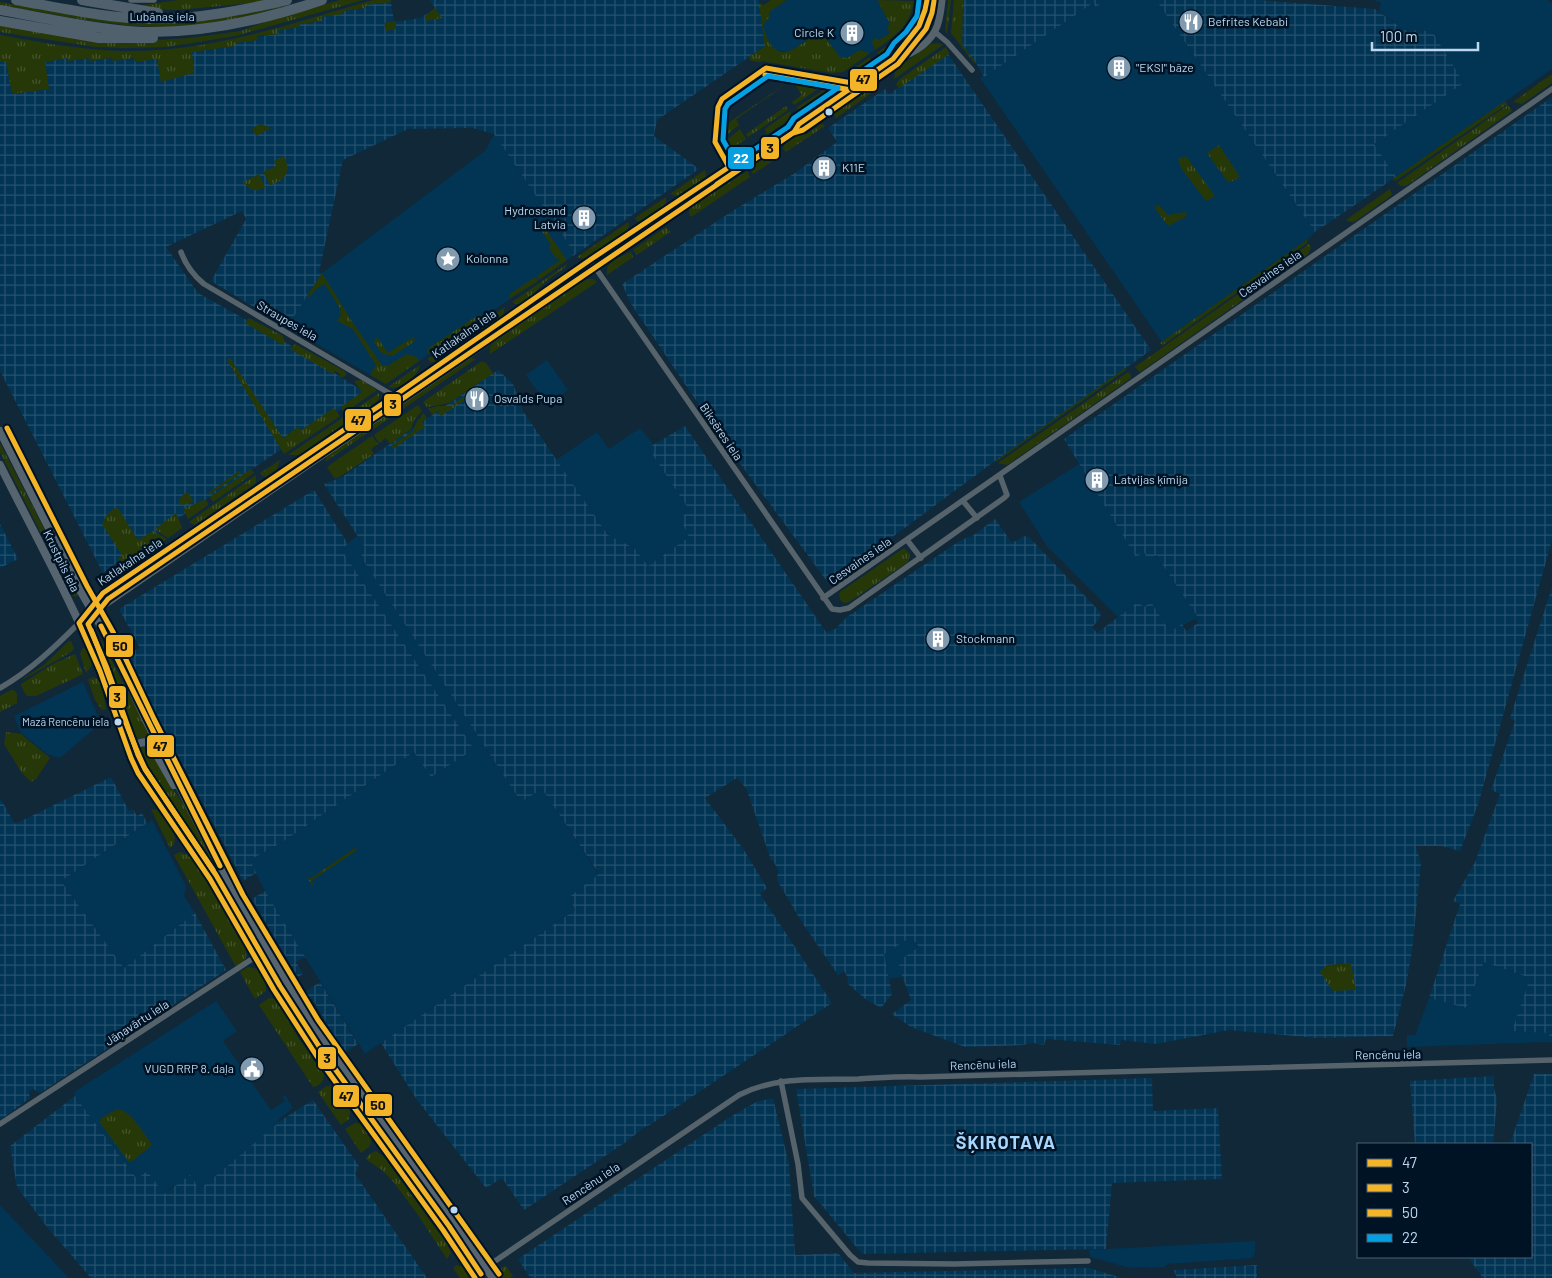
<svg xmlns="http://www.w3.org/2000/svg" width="1552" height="1278" font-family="Barlow,sans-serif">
	<defs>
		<pattern id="industrial-grid" width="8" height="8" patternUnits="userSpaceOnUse" patternTransform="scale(1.25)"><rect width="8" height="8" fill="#023454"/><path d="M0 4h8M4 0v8" fill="none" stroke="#25516d"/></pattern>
		<pattern id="grass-tufts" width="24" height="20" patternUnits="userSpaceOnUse" patternTransform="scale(1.25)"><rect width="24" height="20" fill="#273808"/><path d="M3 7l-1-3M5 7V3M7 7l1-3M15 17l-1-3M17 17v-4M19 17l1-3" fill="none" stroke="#44542c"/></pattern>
	</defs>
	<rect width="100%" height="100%" fill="#112838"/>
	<path fill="#023454" d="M787,0H878L881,8L890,23V33L879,40L873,47L875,50L869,54L863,50L846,58L840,57L836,54L823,33H817L791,51H778L774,49L765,36L763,24L770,17L768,12Z
		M1105,0H1156L1315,232L1307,240L1162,342L980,78L1093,2L1096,6Z
		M1373,0H1547L1552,3V69L1396,177L1373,144L1464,83L1432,31L1404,30L1379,11L1381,3Z
		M494,134L569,245L573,256L386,384L287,327L322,273L486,150Z
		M547,360L568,390L547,405L526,375Z
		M640,428L654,445L648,448L690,511L689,537L648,567L633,548L609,536L556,460L597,432L609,449Z
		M1079,464L1136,556L1144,552L1156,555L1199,619L1197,621L1195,619L1170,632L1138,602L1118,617L1058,557L1048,548L1019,502Z
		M357,536L364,546L361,557L521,802L542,789L599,875L569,897L575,910L365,1054L268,897L249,860L284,841L414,752L474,749L341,549Z
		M83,682L101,723L60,758L47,754L21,733L14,716Z
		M152,820L186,886L184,896L195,913L124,968L61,881Z
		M911,936L919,948L899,968L902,977L889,979L883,954Z
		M1484,962L1530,978L1550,1033L1547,1042L1407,1047V1035H1415L1429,998L1466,1008Z
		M216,1001L237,1031L223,1041L271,1110L285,1101L282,1097L285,1095L293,1108L278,1120L281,1123L199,1190L193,1178L172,1187L164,1194L137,1179L75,1096L74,1092Z
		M0,1205L69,1278H0Z
		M1255,1241V1253L1252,1258L1168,1264L1164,1267L1147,1268V1267L1130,1268L1090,1257L1089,1250Z"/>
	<path fill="url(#industrial-grid)" d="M430,0H759L765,46L657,120L654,136L699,169L573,256L569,245L494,134L472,128L408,129L343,160L319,272L322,273L287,327L211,281L246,219L242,211L166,247L198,293L279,338L366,393L190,510L103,573L0,371V62L6,61L12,94L49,89L45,62L67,58L68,61L90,58L91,61L112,58L113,61L134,58L135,61L157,58L161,82L191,52L235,46V43L257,40L256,37L278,34V30L300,27V24L321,21V17L343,14V11L365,8V5L391,2L394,22L421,18L435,8Z
		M963,0H1105L1096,7L1093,3L984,77L976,63L962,44Z
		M1156,0H1258L1375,9L1404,30L1432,31L1464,83L1374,144L1396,177L1315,232Z
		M948,54L1151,350L995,461L829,584L724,442L631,304L622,284L734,210L795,173L837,142L828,128L885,89L889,94Z
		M1552,97V540L1478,805L1460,851L1441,846H1416L1421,864L1412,951L1406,985L1393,1036L1316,1038L1229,1030L1156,1044L1121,1040L1120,1045L1046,1039L1044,1045L1033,1043L1022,1045L965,1047L911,1027L892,1014L911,1000L899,968L900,960L919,947L911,937L884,954L892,994L881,1008L864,998L847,983L848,978L844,971L838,975L801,921L777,880L778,870L773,860H771L746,788L737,778L705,798L744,850L767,888L760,894L832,1003L650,1125L646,1126L626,1142L524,1210L502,1178L486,1188L417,1100L381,1043L575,910L569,897L599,874L542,789L521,802L361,557L364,546L324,484L342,477L498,370L513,384L523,411L608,535L634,548L648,566L689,537L680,518L690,511L648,448L685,426L826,632L835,629L847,617L958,542L970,536L971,537L995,519L1012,543L1024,536L1029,537L1101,613L1099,620L1092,627L1097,633L1138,602L1144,607L1151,602L1170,632L1182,624L1186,631L1198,623L1197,621L1199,619L1156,555L1148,560L1144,552L1136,557L1064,439Z
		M314,490L348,544L341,549L474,749L431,777L414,752L284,841L250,860L256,873L243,881L126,655L140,648L119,609Z
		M0,524L18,559L0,568Z
		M1552,587V1042H1547L1550,1033L1512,1031L1530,978L1484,962L1466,1008L1429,998L1460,904L1453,901L1475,862L1500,794L1491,790L1515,721L1510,718Z
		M111,777L129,811L133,809L137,816L142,813L147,823L61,881L124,968L195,913L226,970L40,1093L33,1089L29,1092L30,1098L0,1120V798L15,824Z
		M265,891L305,957L296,962L303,974L298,977L252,899Z
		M320,982L358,1044L344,1053L312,998L309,999L305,992Z
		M1534,1074H1552V1278H1483L1468,1257H1531V1144H1510Z
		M1494,1076V1088L1497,1100L1493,1144H1415L1410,1081Z
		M1152,1078L1153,1111L1218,1108L1222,1179L1112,1183L1106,1249L862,1254L814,1196L796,1089Z
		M75,1096L137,1179L147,1171L164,1194L190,1175L193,1178L199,1190L283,1119L313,1100L359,1166L355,1174L427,1278H91L47,1227L17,1187L10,1146Z
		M773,1098L789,1164L795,1255L838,1253L854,1273L1089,1268L1122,1278H531L527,1273L518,1259L730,1117L756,1102Z
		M1257,1265V1278H1177L1174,1270Z"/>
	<path fill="url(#grass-tufts)" d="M178,0H268L251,3L178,10L148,9L143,5Z
		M340,0H363L235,36L167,47L126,48L95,47L0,32V25L139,41L189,38L241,31L270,20Z
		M373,0H391V2L365,5V8L343,11V14L321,17L322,21L300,24V27L278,30L279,34L257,36V40L235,43V46L192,52L194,73L161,82L157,59L135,62L134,58L113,61L112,58L90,61L89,58L68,61L67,58L45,62L49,89L12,94L6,61L0,62V35C40,42 80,50 121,51C209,53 290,24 373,0Z
		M771,0H787L769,12L770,17L763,24C765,33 767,39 772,46C786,64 807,36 821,32L840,57L847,58L860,50L867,52L869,54L843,72L832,73L762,61L759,62L751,61L749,57L765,46L759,3L764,5Z
		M878,0L914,1C909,28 896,35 875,50L872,42L874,38L879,40L890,33L887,28L890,23L881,8Z
		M917,0L922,6C918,30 899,43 881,57L877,53C902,35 910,32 917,0Z
		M932,0H936C933,23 924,44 901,54C906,47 912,42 918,37C927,27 930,13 932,0Z
		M948,0H951L947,34L945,30Z
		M954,0H963L962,44L976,63L975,64L951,33Z
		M0,2L69,14L167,23L210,20L286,5V6C249,16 213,26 174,27C115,28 58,15 0,5Z
		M435,8L442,18L426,21L425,16Z
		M396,21V29L386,31L384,23Z
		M939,43L943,45L894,79L895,71L897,68L931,44Z
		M946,47L949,53L948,55L899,88L896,84L900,79Z
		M870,57L871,62L862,70L852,73V70Z
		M1552,74V83L1522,104L1513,102Z
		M795,78L821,83V87L794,105L792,102L802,95L792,80L736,119L739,125L720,140V130L735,118Z
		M828,87L829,92L802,111L796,108Z
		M866,89H870L873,92L836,118L832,112Z
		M1505,101L1507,104L1395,181L1393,179Z
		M1508,105L1512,111L1406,186H1401L1397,183Z
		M786,106L788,110L748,137L746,134Z
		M790,111L791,116L790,119L768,134L766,133L765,129Z
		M261,124L271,128L256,136L252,128Z
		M821,124H823L825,126L786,152L783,149L785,143L795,136L807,134Z
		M740,129L746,139L726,152L722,144Z
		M1219,145L1240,177L1231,182L1227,181L1207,153Z
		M284,156C291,171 287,180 270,185L263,172L276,166L274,161Z
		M1186,156L1215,196L1206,201L1181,168L1178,159Z
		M765,157L773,161L753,174L749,167Z
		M705,170L706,177L677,196L670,194Z
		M747,171L750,177L691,217L689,214V209L691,207Z
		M259,174L265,187C257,193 249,190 243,182Z
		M1390,189L1392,195L1354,222H1350L1346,220Z
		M666,197V203L664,205L641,221H637L635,218Z
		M1159,205L1168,215L1185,212L1187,216L1168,226L1154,207Z
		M662,217L663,218L603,258Z
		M541,223L567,260L539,280L537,276L560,260L559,258L557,260L549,248L551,245L538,225Z
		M627,223H629L628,230L588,257L584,259L577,257Z
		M666,227L670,232L637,255L633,250Z
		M1308,239L1307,243L1163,345L1160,343Z
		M1309,244L1311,247L1308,254L1140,372L1135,367Z
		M631,252L633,257L607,275C604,262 621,257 631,252Z
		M567,264L566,267L545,282L530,297L520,304H515L512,302Z
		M322,273L353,323L382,365H389L407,354L417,357L419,361L386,384L370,375L376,365L353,329L337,321L341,315L339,312L341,310L325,284L317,288L309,297L307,296Z
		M574,276L575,278L482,342L481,340Z
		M535,277L538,281L509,299L510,294Z
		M587,279H593L597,282L490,354V347L495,341Z
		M505,307L503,315L434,362H430L428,359Z
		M480,314L482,318L429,354L427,351L430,347Z
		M249,318L283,336L285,342L283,345L245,323Z
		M377,337L388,353L413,337L415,341L394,355C383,357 378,350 374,341Z
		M295,344L346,372V376L339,378L340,374L335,371L333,374L290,349Z
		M469,348L470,350L352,431L350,429Z
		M230,358L283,438L298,427L301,430L334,408L340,416L284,454L227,360Z
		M469,358L476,359L325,462L327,455Z
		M482,361L486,363L496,378L492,374L449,403L427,407L423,402Z
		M420,365C418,376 400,391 388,387Z
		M1125,368L1126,370L997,461H995Z
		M1128,372L1131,375V378L1007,465L998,463Z
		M361,380L377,390L344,413L341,407L362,392L354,381Z
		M476,388L478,391L441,416L438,411L433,415L428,409L437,406H451Z
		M379,393V399L376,402L299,455H288Z
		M418,405L422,411L414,420L411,429L390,444L386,438L379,443L374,435Z
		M423,413L427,418L422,422L425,427L393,449L391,446L413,431L418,419L419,420Z
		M372,436L378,444L371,449L374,454L338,478H334L327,467Z
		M336,438L338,440L229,513V511Z
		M0,443L78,595L76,597L73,596L0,452Z
		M280,460L277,469L266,477L262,476L260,473Z
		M251,469L254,473L213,502L210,497Z
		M239,471L241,473L209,495L208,493Z
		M256,475V483L195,525L189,522Z
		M188,492L193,501C190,504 183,506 179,504C178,498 182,495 188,492Z
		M204,500L207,501L208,505L188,519L183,509Z
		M117,507L138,540L153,531L167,539L124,567L118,559L122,555L102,524L107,514Z
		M176,513L182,528L168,538L155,529Z
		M184,543L185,544L108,597L107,596Z
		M904,548L910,554L908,562L849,602L845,603L841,601L839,595L840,592Z
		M101,640L152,740L139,738L130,744L111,685L92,644Z
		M69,641H71L74,649L71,652L22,680L25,677L44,665Z
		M85,648C90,658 96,664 86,673L80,654L82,649Z
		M75,654L83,674L36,696H27L21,686V684L53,664Z
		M94,677L99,680L101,683L106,709L102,710L95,700L88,679Z
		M11,690H14L17,694V703L0,712V696Z
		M6,732L21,734L50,758L36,779L31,782L22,773L4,744Z
		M143,747H149L170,785L187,809L245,923L281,980L279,983H275L206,866L142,773C138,764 130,753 143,747Z
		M151,809L157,810C164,820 184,838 170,848Z
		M355,848L357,850L311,881L314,886H312L306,875L310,879Z
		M180,852L188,855L199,868L244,946C249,957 246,961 236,967L174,855Z
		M1351,963L1356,990L1333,991L1320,972L1327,965Z
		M248,967L257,969L266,984V991L255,999L240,972Z
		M284,986L321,1044L480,1266V1268L476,1270L458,1245L308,1036L279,989Z
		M269,998L276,999L299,1039L324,1074C324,1081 320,1086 313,1087L259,1005Z
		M327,1086L334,1087L350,1111L349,1119L341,1125L318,1092Z
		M117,1109C131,1110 143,1133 151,1143V1146L132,1161L129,1162L100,1123L101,1118Z
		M355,1123L361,1124L371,1140L370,1146L361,1153L345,1129Z
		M376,1151L384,1157L447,1244L451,1253L447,1259L416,1212L391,1179L382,1170L367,1160L366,1159L369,1154Z
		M457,1265L463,1267L471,1278H460L453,1268Z
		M506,1266L513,1276L510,1278H502C500,1273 500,1271 502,1267Z"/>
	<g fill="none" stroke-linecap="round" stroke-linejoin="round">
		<path stroke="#57636b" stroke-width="5.5" d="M131,0H154
			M935,32L947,42L972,70
			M181,252C186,266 193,275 204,284L394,396
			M590,260L832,609L840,610L849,608L1004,498L1007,495L1000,476
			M963,501L977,518
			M907,540L921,558
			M823,598L1552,89
			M0,688C30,671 55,647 79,623
			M781,1081L798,1164L802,1198L850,1255L858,1262L868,1263L954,1264L1088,1261
			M0,1124L255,957
			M473,1276L739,1095C776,1076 817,1080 858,1079C879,1078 899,1076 920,1077L1552,1060"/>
		<path stroke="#57636b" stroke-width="7" d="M893,59C909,56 927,46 935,31C940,22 941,10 942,0
			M90,609L101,607L794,132L799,124
			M79,623C87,613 93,601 103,593L394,396L590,260L790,126L799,124L893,59C908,35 924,31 927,0"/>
		<path stroke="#56646f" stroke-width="8" d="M0,431L80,590L106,635L147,722L236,899L312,1024L493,1278
			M0,465C34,533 71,600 100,670C114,704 123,740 138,773L210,879L274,990L316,1055L443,1230L475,1278
			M131,757C132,746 139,740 150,743L174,785"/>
		<path stroke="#50616d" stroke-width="10" d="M16,0C61,8 109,19 155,19C200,19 243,10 287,0
			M82,0L158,13
			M0,10C45,18 98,30 143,32C205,33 264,20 322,0
			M0,21L99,38H153"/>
		<defs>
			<path id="bus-1" d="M717,184L794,132L799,124L893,59L919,26L925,10L927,0
				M101,626L220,866
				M475,1278L443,1230L316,1055L274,990L210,879L138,773L131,758L100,671L79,623L103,593L394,396L590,260L729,167L715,142L718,107L722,99L766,68L858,84"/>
			<path id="bus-2" d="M765,75L857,91
				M481,1274L449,1226L322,1051L280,986L216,875L145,769L138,755L107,668L88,624L108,599C336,444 563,287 793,133L803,130L898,64L926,29L932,13L934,1"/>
			<path id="bus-3" d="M7,428L87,586L113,632L154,719L243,895L318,1020L499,1274
				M91,630C110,676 124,724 145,769L213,870"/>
			<path id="bus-4" d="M768,76L838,88L794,118L788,127L737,161L734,160L723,140L725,109L728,104Z
				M855,76L887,54L894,43L906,32L917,16L919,0"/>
		</defs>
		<use href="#bus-1" stroke="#001324" stroke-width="9"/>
		<use href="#bus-2" stroke="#001324" stroke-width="9"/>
		<use href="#bus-3" stroke="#001324" stroke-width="9"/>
		<use href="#bus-4" stroke="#001324" stroke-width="9"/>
		<use href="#bus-1" stroke="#f4b427" stroke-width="5"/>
		<use href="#bus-2" stroke="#f4b427" stroke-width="5"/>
		<use href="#bus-3" stroke="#f4b427" stroke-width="5"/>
		<use href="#bus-4" stroke="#06a0e2" stroke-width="5"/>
	</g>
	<defs>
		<symbol id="restaurant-disc" viewBox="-11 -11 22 22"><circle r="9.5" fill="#809aaf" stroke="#001324"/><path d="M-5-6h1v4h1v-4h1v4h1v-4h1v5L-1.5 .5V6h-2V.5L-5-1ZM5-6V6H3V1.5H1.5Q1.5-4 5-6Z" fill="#fff"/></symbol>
		<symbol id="building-disc" viewBox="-11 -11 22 22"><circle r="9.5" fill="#809aaf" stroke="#001324"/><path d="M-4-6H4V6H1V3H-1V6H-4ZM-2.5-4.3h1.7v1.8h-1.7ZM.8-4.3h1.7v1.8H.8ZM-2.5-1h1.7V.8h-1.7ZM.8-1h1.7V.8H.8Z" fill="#fff"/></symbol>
		<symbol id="sight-disc" viewBox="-11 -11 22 22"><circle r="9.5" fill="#809aaf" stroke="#001324"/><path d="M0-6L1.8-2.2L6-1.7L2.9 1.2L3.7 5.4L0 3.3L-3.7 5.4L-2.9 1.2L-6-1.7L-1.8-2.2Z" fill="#fff"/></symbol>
		<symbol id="civic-disc" viewBox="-11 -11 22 22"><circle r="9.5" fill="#809aaf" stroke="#001324"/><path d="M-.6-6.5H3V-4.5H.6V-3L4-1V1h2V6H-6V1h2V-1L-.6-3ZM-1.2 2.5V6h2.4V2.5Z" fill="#fff"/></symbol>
	</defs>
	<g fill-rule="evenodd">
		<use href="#restaurant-disc" x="1177" y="8" width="28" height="28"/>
		<use href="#building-disc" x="838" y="19" width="28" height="28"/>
		<use href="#building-disc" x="1105" y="54" width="28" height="28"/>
		<use href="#building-disc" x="810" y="154" width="28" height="28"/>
		<use href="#building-disc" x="570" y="204" width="28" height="28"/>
		<use href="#sight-disc" x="434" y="245" width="28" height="28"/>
		<use href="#restaurant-disc" x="463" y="385" width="28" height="28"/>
		<use href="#building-disc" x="1083" y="466" width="28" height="28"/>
		<use href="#building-disc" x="924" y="625" width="28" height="28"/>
		<use href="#civic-disc" x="238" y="1055" width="28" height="28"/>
	</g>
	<g fill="#bcd7ef" stroke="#001324" stroke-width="2">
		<circle cx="829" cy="112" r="4.5"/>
		<circle cx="118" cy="722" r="4.5"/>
		<circle cx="454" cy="1210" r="4.5"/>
	</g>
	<g text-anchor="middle" stroke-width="5" stroke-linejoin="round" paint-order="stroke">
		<g font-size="11" fill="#bcd7ef" stroke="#001324" text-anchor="end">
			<text x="109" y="726">Mazā Rencēnu iela</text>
		</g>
		<g font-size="12" fill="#bcd7ef" stroke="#001324">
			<text x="162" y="21">Lubānas iela</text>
			<text transform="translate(1270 274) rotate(-35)" y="4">Cesvaines iela</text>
			<text transform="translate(287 321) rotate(30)" y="4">Straupes iela</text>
			<text transform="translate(464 334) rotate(-35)" y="4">Katlakalna iela</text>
			<text transform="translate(721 432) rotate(56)" y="4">Biksēres iela</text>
			<text transform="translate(61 561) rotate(64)" y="4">Krustpils iela</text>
			<text transform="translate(860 561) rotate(-35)" y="4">Cesvaines iela</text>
			<text transform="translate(130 562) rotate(-34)" y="4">Katlakalna iela</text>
			<text transform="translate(137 1023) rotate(-33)" y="4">Jāņavārtu iela</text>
			<text transform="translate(1388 1055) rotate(-1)" y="4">Rencēnu iela</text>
			<text transform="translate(983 1065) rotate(-2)" y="4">Rencēnu iela</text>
			<text transform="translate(591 1184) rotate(-34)" y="4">Rencēnu iela</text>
		</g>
		<g font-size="12" fill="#bcd7ef" stroke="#001324" text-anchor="start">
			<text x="1208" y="26">Befrites Kebabi</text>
			<text x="834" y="37" text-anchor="end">Circle K</text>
			<text x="1136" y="72">"EKSI" bāze</text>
			<text x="842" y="172">K11E</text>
			<text x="566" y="215" text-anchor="end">Hydroscand<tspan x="566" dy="14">Latvia</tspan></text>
			<text x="466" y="263">Kolonna</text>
			<text x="494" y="403">Osvalds Pupa</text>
			<text x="1114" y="484">Latvijas ķīmija</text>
			<text x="956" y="643">Stockmann</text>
			<text x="234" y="1073" text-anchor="end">VUGD RRP 8. daļa</text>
		</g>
		<g font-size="18" font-weight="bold" letter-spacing="1" fill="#a8d6fc" stroke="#001324">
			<text x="1006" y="1149">ŠĶIROTAVA</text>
		</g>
	</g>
	<g stroke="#001324" stroke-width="2">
		<rect x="849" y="68" width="29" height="24" rx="5" fill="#f4b427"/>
		<rect x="760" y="136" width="20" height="24" rx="5" fill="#f4b427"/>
		<rect x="727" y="146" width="28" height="24" rx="5" fill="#06a0e2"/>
		<rect x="383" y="393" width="19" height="24" rx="5" fill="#f4b427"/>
		<rect x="344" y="408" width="28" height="24" rx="5" fill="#f4b427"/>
		<rect x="105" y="634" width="29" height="24" rx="5" fill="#f4b427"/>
		<rect x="108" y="685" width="19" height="24" rx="5" fill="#f4b427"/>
		<rect x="146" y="734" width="29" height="24" rx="5" fill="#f4b427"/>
		<rect x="317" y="1046" width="20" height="24" rx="5" fill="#f4b427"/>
		<rect x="332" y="1084" width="28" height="24" rx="5" fill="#f4b427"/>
		<rect x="364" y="1093" width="29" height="24" rx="5" fill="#f4b427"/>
	</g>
	<g font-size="14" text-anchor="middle" font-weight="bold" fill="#fff">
		<text x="741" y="163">22</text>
	</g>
	<g font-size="14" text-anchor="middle" font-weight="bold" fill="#111">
		<text x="863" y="84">47</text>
		<text x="770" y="153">3</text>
		<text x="393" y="409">3</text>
		<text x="358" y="425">47</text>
		<text x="120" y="651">50</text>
		<text x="117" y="702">3</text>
		<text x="160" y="751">47</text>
		<text x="327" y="1063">3</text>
		<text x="346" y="1101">47</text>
		<text x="378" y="1110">50</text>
	</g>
	<rect x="1357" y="1143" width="175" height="115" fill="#001324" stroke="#4b6175"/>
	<rect x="1367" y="1159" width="25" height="8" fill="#f4b427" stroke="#4b6175"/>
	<text x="1402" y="1168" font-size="15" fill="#bcd7ef">47</text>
	<rect x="1367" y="1184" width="25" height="8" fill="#f4b427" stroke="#4b6175"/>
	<text x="1402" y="1193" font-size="15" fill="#bcd7ef">3</text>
	<rect x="1367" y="1209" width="25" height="8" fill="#f4b427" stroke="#4b6175"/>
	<text x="1402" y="1218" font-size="15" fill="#bcd7ef">50</text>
	<rect x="1367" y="1234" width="25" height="8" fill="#06a0e2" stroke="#4b6175"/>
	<text x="1402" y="1243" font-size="15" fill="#bcd7ef">22</text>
	<path d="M1372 42v8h106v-8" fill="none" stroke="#bcd7ef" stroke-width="2.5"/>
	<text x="1380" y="42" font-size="15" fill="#bcd7ef" stroke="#001324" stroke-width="4" paint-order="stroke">100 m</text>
</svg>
